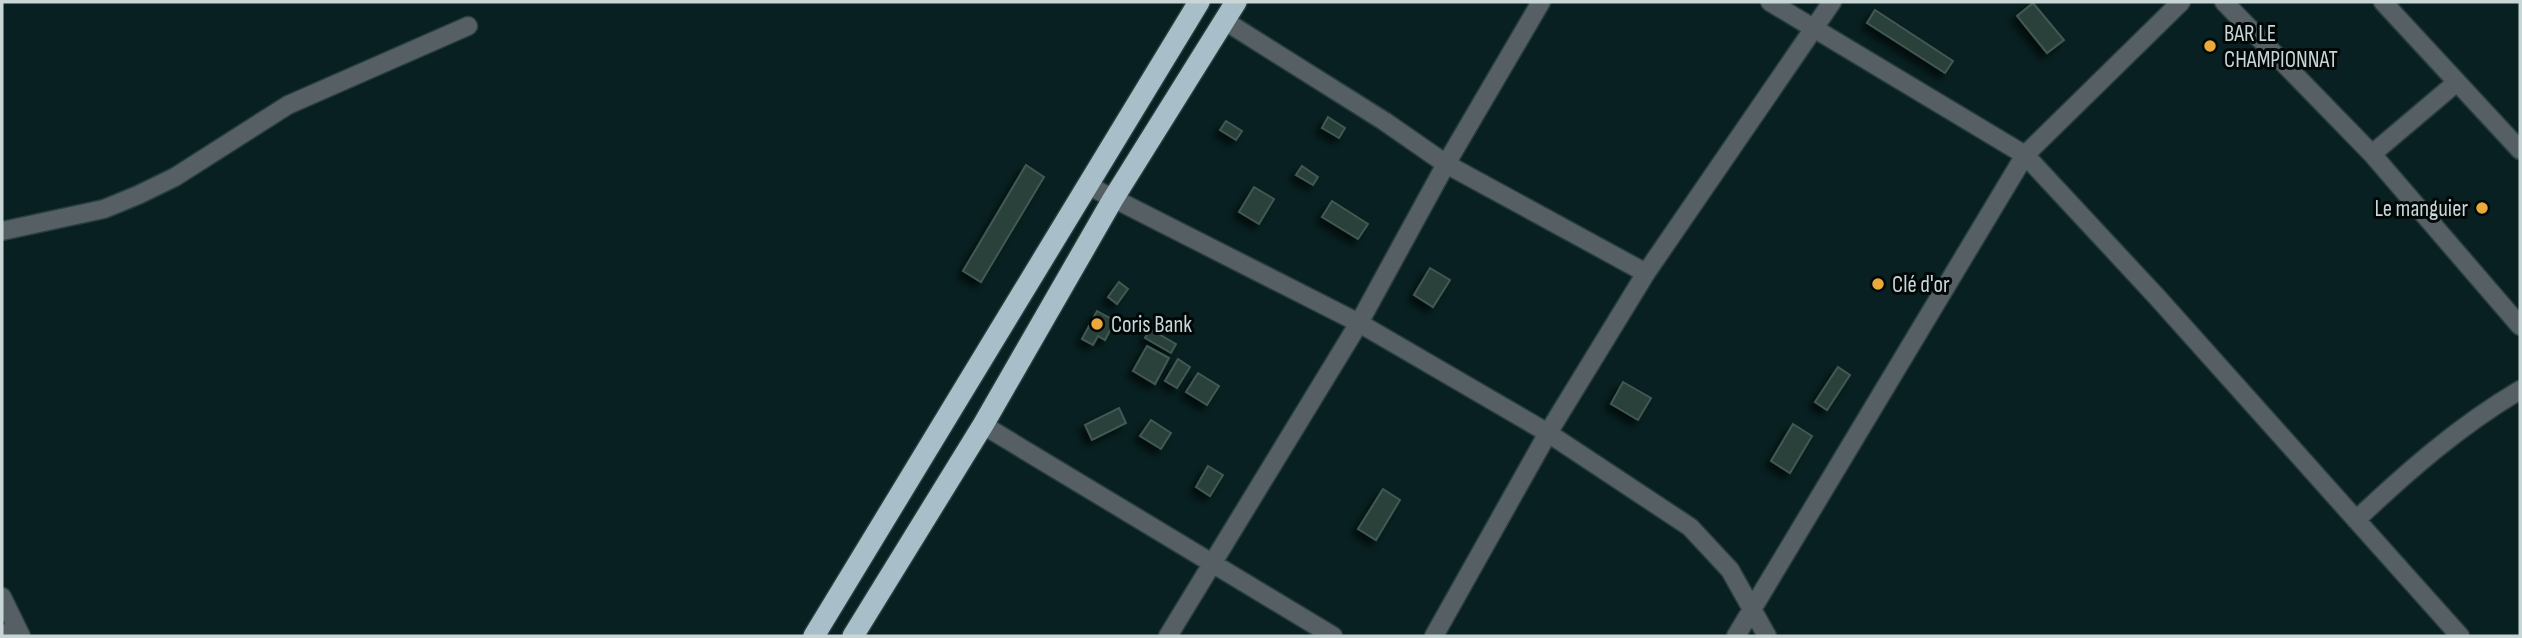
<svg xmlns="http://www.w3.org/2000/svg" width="2522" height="638" font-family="'Sofia Sans Condensed',sans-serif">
	<defs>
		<filter id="shadow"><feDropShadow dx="-5.5" dy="5.5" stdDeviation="3.5" flood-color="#0009"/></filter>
	</defs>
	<rect width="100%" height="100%" fill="#082021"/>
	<path fill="#2b403a" stroke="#425952" stroke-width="2" filter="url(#shadow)" d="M2033,3L2064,40L2047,53L2017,16Z
		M1875,10L1953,61L1945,73L1867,23Z
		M1328,117L1345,128L1339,138L1322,128Z
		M1226,121L1242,131L1236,140L1220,130Z
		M1026,165L1044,177L981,282L963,271Z
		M1302,166L1318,177L1313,185L1296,175Z
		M1254,187L1274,199L1259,224L1239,212Z
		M1332,201L1368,224L1358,239L1322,217Z
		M1430,268L1450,280L1433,307L1414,295Z
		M1119,282L1128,289L1117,304L1108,297Z
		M1097,311L1115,321L1105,340L1098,336L1093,345L1082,339Z
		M1150,329L1176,344L1171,353L1145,338Z
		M1147,346L1169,358L1155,384L1133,371Z
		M1178,359L1190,367L1177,388L1165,381Z
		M1838,367L1850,375L1827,410L1815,402Z
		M1198,373L1219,386L1207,405L1186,392Z
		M1623,382L1651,398L1638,420L1611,404Z
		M1119,408L1126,423L1092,440L1085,425Z
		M1151,420L1171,433L1161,449L1140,436Z
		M1793,424L1812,436L1790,473L1771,461Z
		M1208,466L1223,475L1210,496L1196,487Z
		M1383,489L1400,500L1376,540L1358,529Z"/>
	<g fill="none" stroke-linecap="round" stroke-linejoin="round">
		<defs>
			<path id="minor" d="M1770,2L2025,155L2157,297L2460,636
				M2224,2L2372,154L2520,326
				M2383,2L2520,150
				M1225,21L1384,121L1446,164L1646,273
				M2372,154L2457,82
				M1087,185L1359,323L1548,433L1690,527L1730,570L1767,636
				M2,231L104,209L138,195L175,177L288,105L468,26
				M983,425L1333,636
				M2356,520C2408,471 2459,426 2520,390
				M2,597L21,636
				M2,633L8,636
				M1168,636L1359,323L1446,164L1541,2
				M1434,636L1548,433L1646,273L1832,2
				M1736,636L2025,155L2181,2"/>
			<path id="highway" d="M814,636L1199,2
				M853,636L983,425L1113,199L1236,2"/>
		</defs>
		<use href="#minor" stroke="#273d3e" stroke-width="21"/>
		<use href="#highway" stroke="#273d3e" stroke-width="24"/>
		<use href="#minor" stroke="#565f63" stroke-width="18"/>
		<use href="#highway" stroke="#a8bfc9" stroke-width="21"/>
	</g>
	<g fill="#eba93a" stroke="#020808" stroke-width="2.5">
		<circle cx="2210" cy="46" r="7"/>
		<circle cx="2482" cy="208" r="7"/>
		<circle cx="1878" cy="284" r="7"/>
		<circle cx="1097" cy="324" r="7"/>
	</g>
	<g text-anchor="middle" stroke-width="6" stroke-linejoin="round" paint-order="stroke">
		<g font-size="23" fill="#c8d6d6" stroke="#020808" text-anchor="start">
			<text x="2224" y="41">BAR LE<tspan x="2224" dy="26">CHAMPIONNAT</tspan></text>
			<text x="2468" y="216" text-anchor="end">Le manguier</text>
			<text x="1892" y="292">Clé d'or</text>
			<text x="1111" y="332">Coris Bank</text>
		</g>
	</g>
	<rect width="2522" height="638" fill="none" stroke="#c8d6d6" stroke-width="7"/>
</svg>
